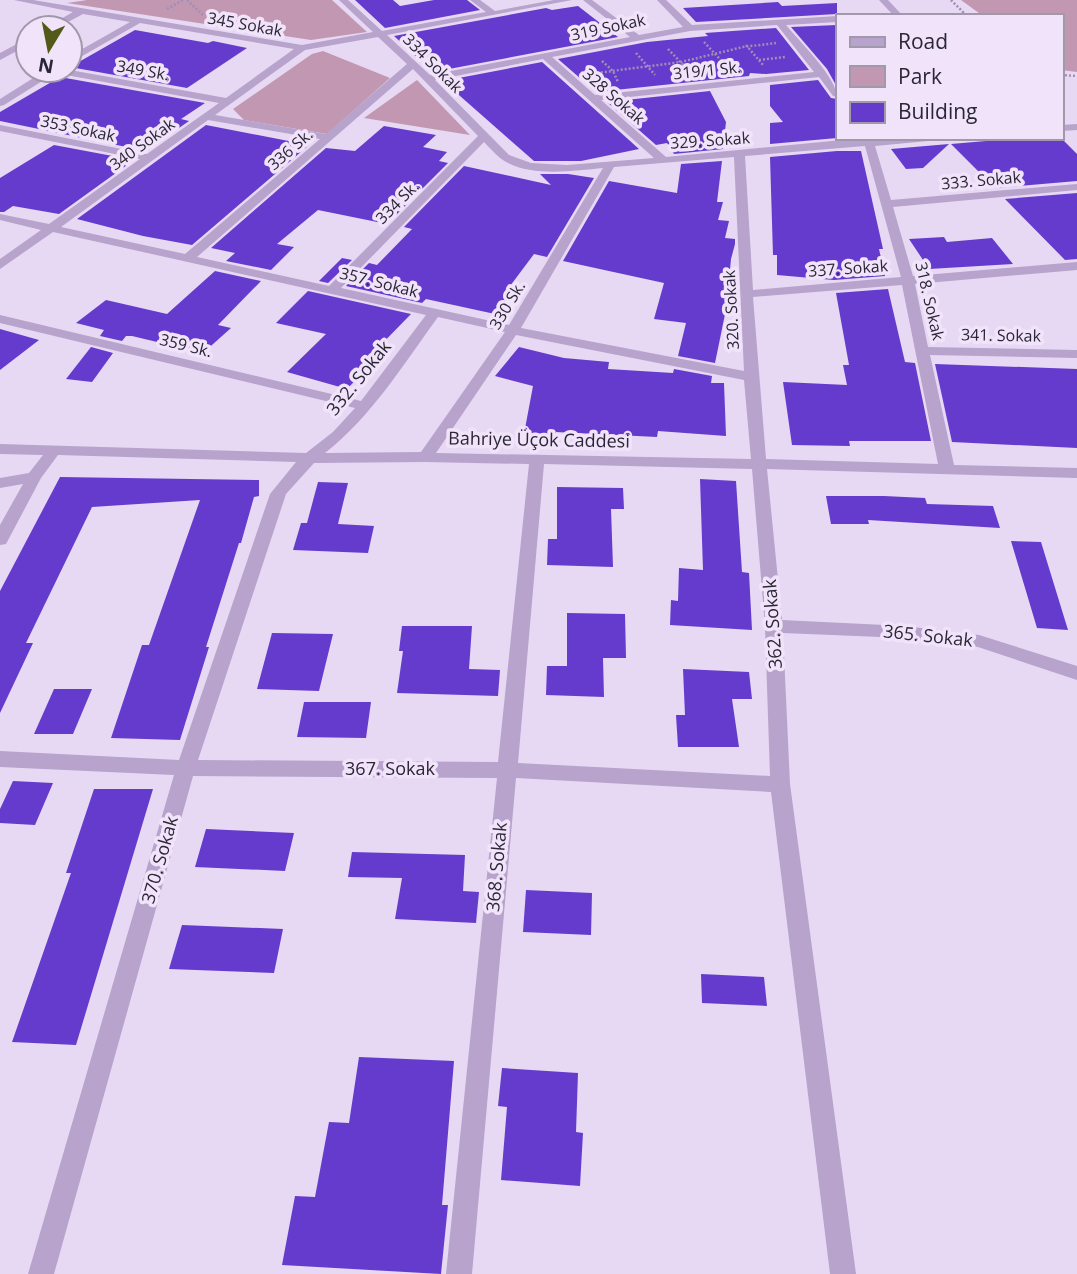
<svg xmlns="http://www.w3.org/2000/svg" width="1077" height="1274" font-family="'Open Sans',sans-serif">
	<rect width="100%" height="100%" fill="#e7d8f3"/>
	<path fill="#c297b2" d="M87,0H332L367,32L311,40L67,3Z
		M961,0H1077V72L1061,70V16H983Z
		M323,51L390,78L327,134L244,120L233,109L312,54Z
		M417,80L470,135L364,118Z"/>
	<path fill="#653bcd" d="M355,0H393L400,6L434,0H467L480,10L385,28Z
		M778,2L782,6L837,3V14L696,22L683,8Z
		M578,6L618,37L433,72L394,36L546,8L552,10Z
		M837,25V87L827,69L791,27Z
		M776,28L809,70L766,74L750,73L749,76L596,92L558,59L647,42L708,36L705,33Z
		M135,30L208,43L213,41L247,48L187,88L70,67Z
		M542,62L639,149L581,161H534L443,81Z
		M60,77L205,103L181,119L189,121L146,151L0,121V112Z
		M818,80L831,98L837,99V138L770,144V123L783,122L770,106V85Z
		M710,91L726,122L723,149L674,154L667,143L656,145L607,102Z
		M206,125L309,145L192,245L143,236L77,219Z
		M384,126L436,135L423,147L447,152L439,161L448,163L387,224L318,210L277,244L294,247L271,270L226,261L235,253L211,248L326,148L355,151Z
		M1020,138H1061L1077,154V181L995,188L951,144Z
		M949,144L923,168L906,169L891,149Z
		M54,145L134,160L59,214L13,206L4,212H0V178Z
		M837,151H861L883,249H879L885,276L834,280L777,275V255H773L770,157Z
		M722,161L717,202H723L718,220L729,221L725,238L735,239V244L731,259L728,290H730L715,363L678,356L686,323L654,319L664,283L563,261L609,181L677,193L681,164Z
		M464,166L551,185L540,174H568L594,178L547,257L534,254L504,294L510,296L495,314L426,299L422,303L346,286L369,263L377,265L412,229L404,227Z
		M1077,193V259L1065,260L1005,199Z
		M944,237L947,242L992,238L1013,264L929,269L909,239Z
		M342,258L352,260L328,283L319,281Z
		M215,271L261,281L218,325L231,328L203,353L132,336H126L122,341L100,336L104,330L76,323L106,300L167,314Z
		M888,289L905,362L915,363L931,441H849L850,446L792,445L783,382L847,385L843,365H849L836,293Z
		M308,291L411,314L369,357L376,359L347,389L287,372L326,334L276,323Z
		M0,329L39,340L0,370Z
		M91,347L113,353L92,382L66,379Z
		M519,347L564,358L609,362L608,369L673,373L674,369L712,376L711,383H724L726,436L658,431L657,437L556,432V436L524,434L533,386L495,376Z
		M935,364L1077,369V448L952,442Z
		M60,477L259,480V496L254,497L241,543H239L206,647H209L180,740L111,738L142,645H149L200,500L92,507L26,643H33L0,713V591Z
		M700,479L736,481L742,572L749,573L752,630L670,625L671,600L678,601L679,568L703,570Z
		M318,482L348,483L338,524L374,526L368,553L293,550L301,523H307Z
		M557,487L623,488L624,509H611L613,567L547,565L548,539H557Z
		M826,496H884L925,498L927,504L993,506L1000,528L868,520L869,524H831Z
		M1011,541L1041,542L1068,630L1037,628Z
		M567,613L625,614L626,658H603L604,697L546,695L547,666H567Z
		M402,626H472L469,669L500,670L498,696L397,693L403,651H399Z
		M272,633L333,634L319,691L257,689Z
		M683,669L749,672L752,699H732L739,747H678L676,715H685Z
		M54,689H92L73,734H34Z
		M304,702H371L366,738L297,737Z
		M13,781L53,783L35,825L0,823V809Z
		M94,789H153L76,1045L12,1042L71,873H66Z
		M206,829L294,833L285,871L195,867Z
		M352,852L465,855L463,891L479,892L476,923L395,919L402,878L348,877Z
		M526,890L592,893L591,935L523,932Z
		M182,925L283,929L274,973L169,969Z
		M701,974L764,977L767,1006L702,1003Z
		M359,1057L454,1061L442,1205H448L441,1274L282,1265L295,1196L315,1197L329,1122L349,1123Z
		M502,1068L578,1073L576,1132L583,1133L580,1186L501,1180L507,1107L498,1106Z"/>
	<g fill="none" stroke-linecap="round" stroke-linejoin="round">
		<path stroke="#a18db7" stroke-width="2.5" stroke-dasharray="2 2" stroke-linecap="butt" d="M187,0L203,15
			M951,0L963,12L962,16
			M167,9L183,0
			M704,42L729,69
			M746,45L763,65
			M668,49L691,73
			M636,53L655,75
			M759,60L785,57
			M602,61L613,71L618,82
			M589,74L681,62L743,47L776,43
			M1061,75L1077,76"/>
		<path fill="#b7a3cb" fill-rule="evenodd" d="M14,0H33L302,45L373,32L339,0H348L382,31L486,12L470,0H480L495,11L554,0H572L387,35L430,75L630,37L583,0H592L639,35L683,27L657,0H666L692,25L837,16V22L786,25C800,42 837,78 837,97L833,96L819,77L601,100L666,157L863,138H933L928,141L875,146L891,200L1077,184V190L893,207L913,276L1077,262V270L915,284L928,347L1077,350V358L930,355L954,465L1077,468V478L767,469L782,620L905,626L979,635L1077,666V680L978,647L905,638L783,633L790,784L856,1274H830L771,792L516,778L472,1274H446L497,778L193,776L54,1274H28L174,775L0,767V751L179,760L270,494L296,462L58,455L41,478L6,544L0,545V525L23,484L0,488V478L29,473L43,455L0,454V444L306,453L333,432L355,408L0,323V315L361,401L426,315L53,232L0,269V259L41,230L0,220V214L49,224L140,159L0,131V125L147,154L219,103L55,73L4,105L0,106V99L46,70H70L226,98L294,49L140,23L70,63V56L130,22L83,14L57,28H45L73,12ZM777,25L814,72L595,95L552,57L690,31ZM378,37L407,64L326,134L215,115L305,50ZM543,59L654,158L567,165L531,163L509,155L435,80ZM413,69L478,136L329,286L197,257ZM208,120L320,139L185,254L61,227ZM484,142C489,147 494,153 500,158C526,178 572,171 603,168L509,325L341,288ZM865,146L901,277L753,290L745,156ZM734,157L744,371L521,328L614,167ZM902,285L938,464L766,459L753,297ZM438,317L505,332L421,452L325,453C372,416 403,365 438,317ZM516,335L744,380L751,459L436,453ZM425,462L529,464L498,762L198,760L286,494L314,463ZM544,464L752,469L765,626L770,776L518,763Z
			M879,0H888L903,16H894Z
			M28,38V45L0,60V53Z
			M1077,124V130L1061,131V125Z"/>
	</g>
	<g text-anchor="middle" stroke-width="7" stroke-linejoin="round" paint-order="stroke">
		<g font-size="16" fill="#2b2636" stroke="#f1e4fa">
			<text transform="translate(245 24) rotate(10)" y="6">345 Sokak</text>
			<text transform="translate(608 27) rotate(-12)" y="6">319 Sokak</text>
			<text transform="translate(433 63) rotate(45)" y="6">334 Sokak</text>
			<text transform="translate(143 70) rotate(10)" y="6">349 Sk.</text>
			<text transform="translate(707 70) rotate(-6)" y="6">319/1 Sk.</text>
			<text transform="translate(614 96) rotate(41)" y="6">328 Sokak</text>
			<text transform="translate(78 128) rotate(12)" y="6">353 Sokak</text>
			<text transform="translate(710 140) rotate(-4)" y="6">329. Sokak</text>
			<text transform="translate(142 144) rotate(-36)" y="6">340 Sokak</text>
			<text transform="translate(290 149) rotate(-41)" y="6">336 Sk.</text>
			<text transform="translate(981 180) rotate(-5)" y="6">333. Sokak</text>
			<text transform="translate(397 202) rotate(-45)" y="6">334 Sk.</text>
			<text transform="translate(848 268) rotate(-4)" y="6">337. Sokak</text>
			<text transform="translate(379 282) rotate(14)" y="6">357. Sokak</text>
			<text transform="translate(930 301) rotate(77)" y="6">318. Sokak</text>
			<text transform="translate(507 305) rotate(-59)" y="6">330 Sk.</text>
			<text transform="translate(731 310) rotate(-93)" y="6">320. Sokak</text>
			<text transform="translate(1001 335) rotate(1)" y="6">341. Sokak</text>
			<text transform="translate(186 345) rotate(14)" y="6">359 Sk.</text>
		</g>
		<g font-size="18" fill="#2b2636" stroke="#f1e4fa">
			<text transform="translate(359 378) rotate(-51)" y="6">332. Sokak</text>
			<text transform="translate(539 440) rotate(1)" y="6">Bahriye Üçok Caddesi</text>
			<text transform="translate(773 624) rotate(-94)" y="6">362. Sokak</text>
			<text transform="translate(928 636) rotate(6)" y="6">365. Sokak</text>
			<text x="390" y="775">367. Sokak</text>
			<text transform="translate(160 860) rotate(-74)" y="6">370. Sokak</text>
			<text transform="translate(497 867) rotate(-85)" y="6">368. Sokak</text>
		</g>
	</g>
	<rect x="836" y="14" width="228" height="126" fill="#f1e4fa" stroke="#a298ac" stroke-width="2"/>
	<rect x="850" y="37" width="35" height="10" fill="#b7a3cb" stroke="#a298ac" stroke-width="2"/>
	<text x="898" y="49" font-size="21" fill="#2b2636">Road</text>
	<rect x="850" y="66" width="35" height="21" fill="#c297b2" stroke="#a298ac" stroke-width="2"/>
	<text x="898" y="84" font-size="21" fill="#2b2636">Park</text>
	<rect x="850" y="102" width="35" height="21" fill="#653bcd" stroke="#a298ac" stroke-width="2"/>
	<text x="898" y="119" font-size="21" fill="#2b2636">Building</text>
	<g transform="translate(49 49) rotate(190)"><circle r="33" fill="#f1e4fa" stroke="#a298ac" stroke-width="2"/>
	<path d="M0-5L12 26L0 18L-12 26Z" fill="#525919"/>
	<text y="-10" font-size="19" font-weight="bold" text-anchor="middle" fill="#2b2636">N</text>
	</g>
</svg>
